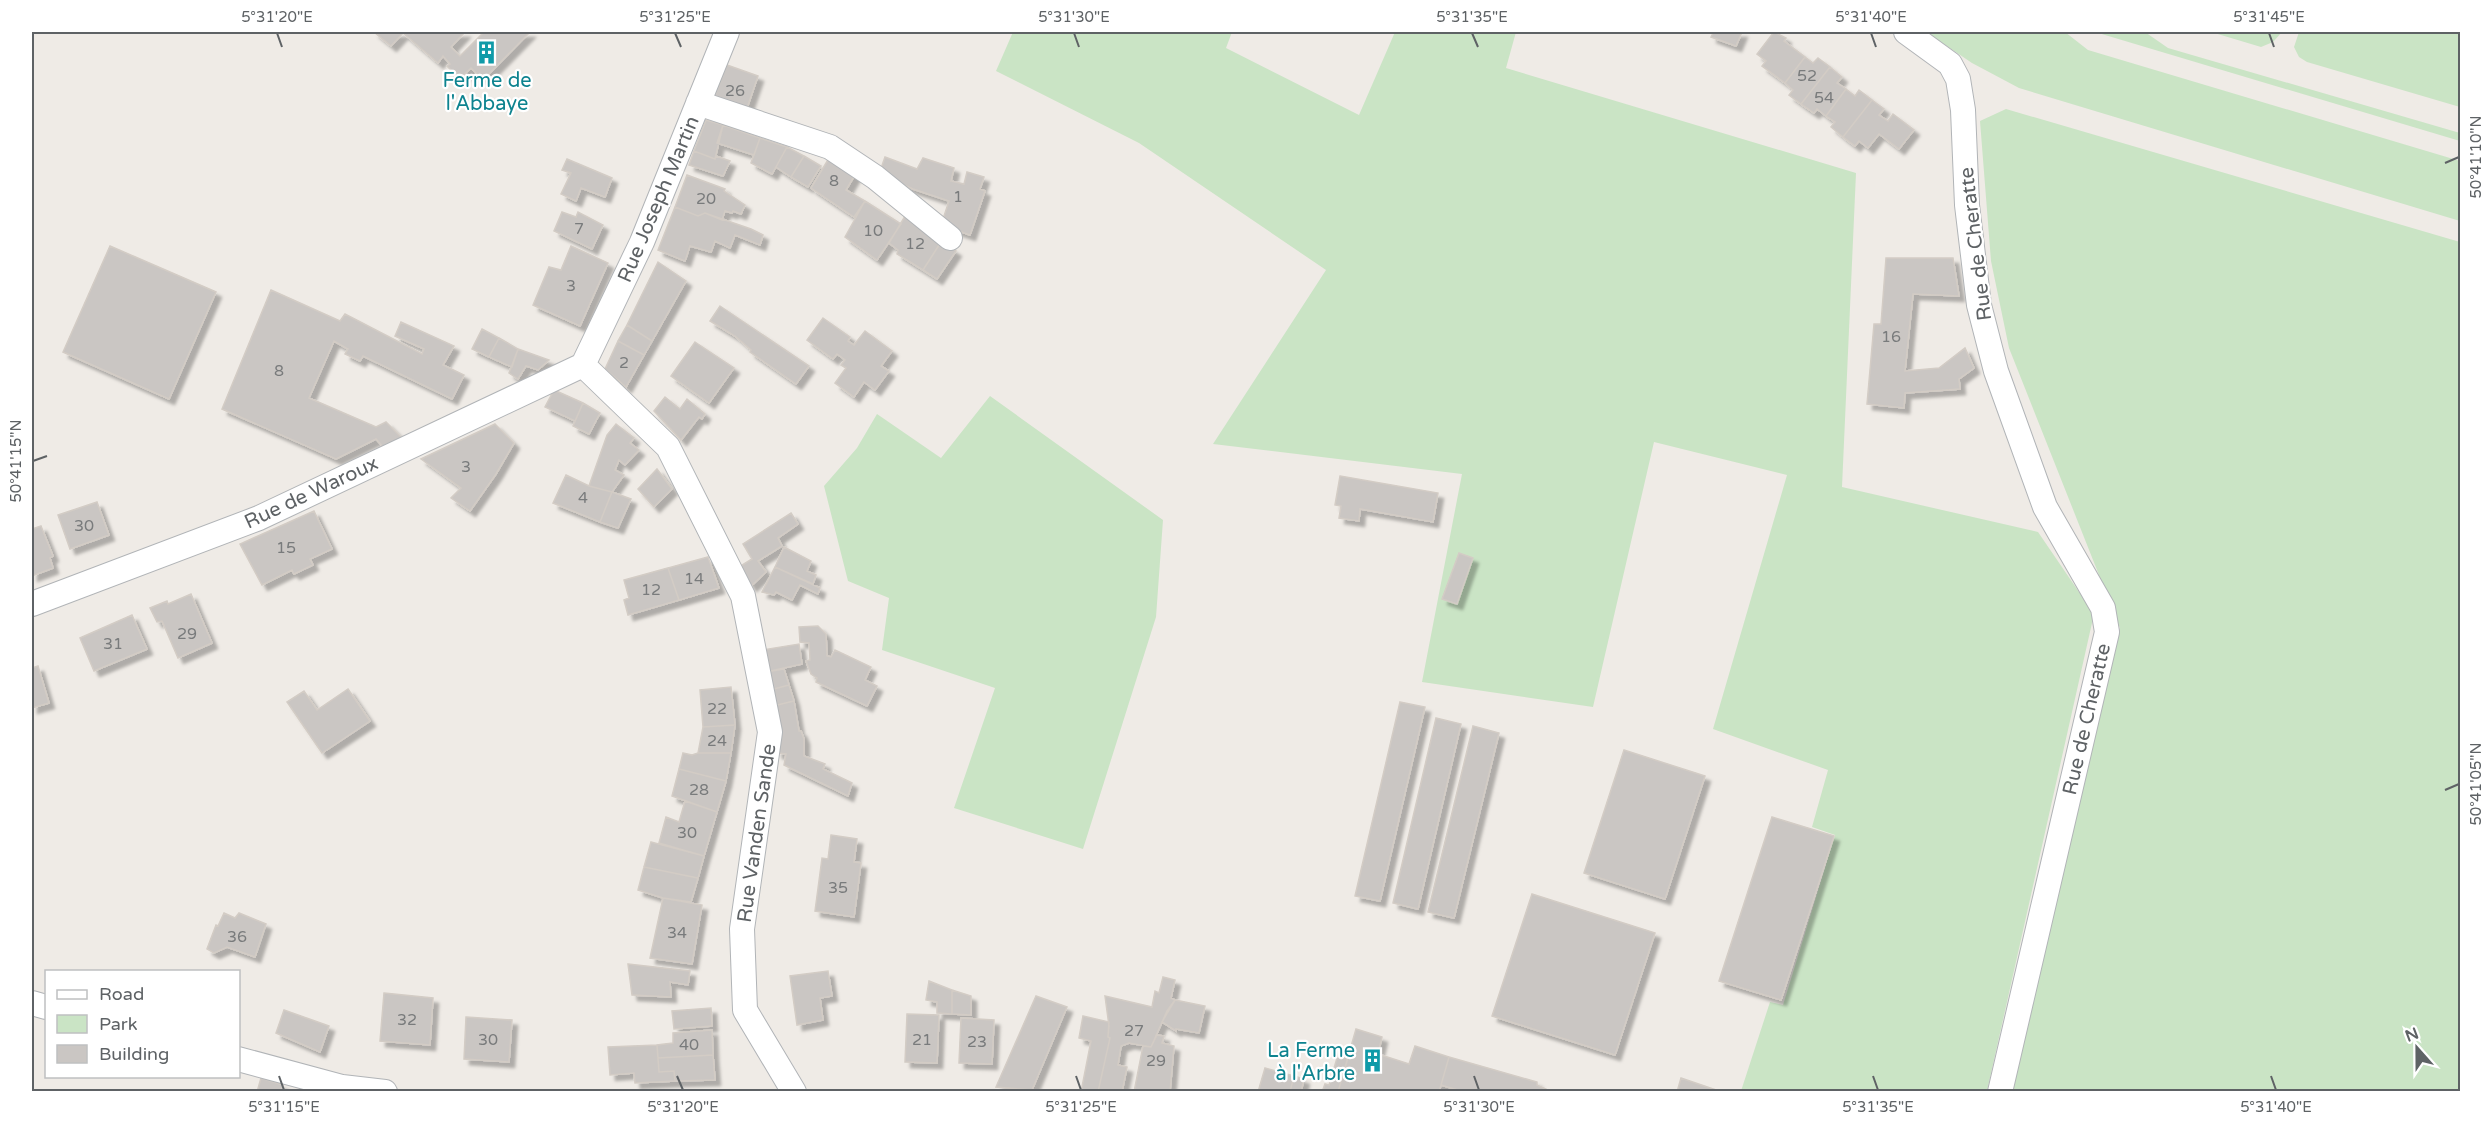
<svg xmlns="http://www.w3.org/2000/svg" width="2492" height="1123" font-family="'Varela Round',sans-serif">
	<defs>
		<filter id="shadow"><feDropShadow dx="5.5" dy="5.5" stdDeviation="1.5" flood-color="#0004"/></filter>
	</defs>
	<rect width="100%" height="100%" fill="#efebe6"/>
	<path fill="#cae4c5" d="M1013,32H1232L1226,48L1359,115L1395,32H1516L1506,68L1856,173L1842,487L2038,532L2094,614L1987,1091H1741L1770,1002L1783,1005L1835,835L1812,827L1828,770L1713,729L1787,475L1654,442L1593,707L1422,682L1462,474L1213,444L1326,270L1139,143L996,71Z
		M1926,32H2065L2088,50L2460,161V221L2019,88L1972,63Z
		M2095,32H2145L2168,48L2460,133V141Z
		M2211,32H2218L2222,34L2224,32H2282L2273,42L2261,47Z
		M2299,32H2460V107L2307,62L2299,57L2294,47Z
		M2006,109L2460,242V1091H2012L2120,628L2009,348L1991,261L1980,121Z
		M990,396L1163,520L1156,617L1083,849L954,808L995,688L882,650L889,598L848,581L824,486L857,448L877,414L941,458Z"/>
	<path fill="#cac6c3" stroke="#d3ccc5" stroke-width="1.5" filter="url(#shadow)" d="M374,32H465L451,47L460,56L484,32H530L483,80L471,68L460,79L447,66L450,64L443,56L438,63L403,33L391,46Z
		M1709,32H1742L1736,46L1711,37L1713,33Z
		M1774,32L1786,38L1784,41L1805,57L1785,83L1762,66L1766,61L1757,54Z
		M1805,57L1813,63L1818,58L1830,67L1801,104L1789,95L1793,90L1785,83Z
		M727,65L758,76L745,114L712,103Z
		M1830,67L1842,77L1837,83L1846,89L1826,116L1817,109L1814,113L1801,104Z
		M1846,89L1855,96L1859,90L1872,100L1843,137L1831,127L1835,122L1826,116Z
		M1872,100L1884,109L1879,115L1888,121L1893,114L1914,130L1899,149L1879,134L1868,148L1859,141L1855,146L1843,137Z
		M706,120L723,125L715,159L694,151Z
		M723,125L760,138L754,155L717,143Z
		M760,138L787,147L772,174L751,163Z
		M787,147L804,156L791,177L776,167Z
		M694,151L715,159L716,156L730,161L723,176L689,165Z
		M804,156L821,166L808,187L791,177Z
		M885,157L917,169L923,158L954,168L951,181L964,184L967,172L984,177L980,189L985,191L970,235L941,225L949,201L913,189L879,174Z
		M829,158L856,173L846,190L865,201L854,217L811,188Z
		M567,159L612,178L605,197L581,188L576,201L561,194L571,173L562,170Z
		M687,175L725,189L724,191L745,205L741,214L733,211L732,213L725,211L722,220L705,213L698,216L675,207Z
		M865,201L901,224L877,260L845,237Z
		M675,207L698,216L705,213L751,229L763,235L760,245L735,235L730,248L715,241L711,252L690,246L685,261L658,250Z
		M562,212L576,217L578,212L603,225L592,249L554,231Z
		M905,216L941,242L923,270L897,254L898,250L889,243Z
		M941,242L956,251L937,279L923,270Z
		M110,246L216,292L169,399L63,352Z
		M571,246L608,263L580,326L533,305L549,267L561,270Z
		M1886,258H1953L1959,296L1913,294L1905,371L1939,368L1965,348L1974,368L1959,379L1960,389L1905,393L1904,408L1867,404L1874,324H1881Z
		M658,262L686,281L652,341L627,325Z
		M271,290L340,321L345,314L422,354L424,349L395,336L401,322L454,346L443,365L464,375L452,399L363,356L360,361L345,354L348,349L334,341L309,398L376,427L386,422L402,438L384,448L376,439L336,459L222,409Z
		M720,306L809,366L796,384L750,352L751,350L735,336L710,321Z
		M823,318L850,337L848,341L854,345L865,331L892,351L881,366L889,371L875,390L864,382L854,397L835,383L846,368L841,365L845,360L837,354L833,359L807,340Z
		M627,325L652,341L644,355L618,341Z
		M482,329L499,338L489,357L472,349Z
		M499,338L518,349L512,367L489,357Z
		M618,341L644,355L626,387L605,369Z
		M695,342L734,368L709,403L671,376Z
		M518,349L549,360L538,370L526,366L518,379L509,373Z
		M554,390L583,403L575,421L545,407Z
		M665,397L680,409L687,399L705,414L702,419L699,417L681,440L654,411Z
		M583,403L600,413L589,434L573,426Z
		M495,424L514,443L496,474L470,511L451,498L461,488L421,459Z
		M616,424L634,438L630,443L639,450L625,465L619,460L615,470L624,475L612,492L589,486L607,435Z
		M657,469L672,489L654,507L638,489Z
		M566,475L589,486L612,492L600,522L553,503Z
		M1340,476L1438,493L1433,522L1360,509L1359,521L1339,518L1341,506L1335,505Z
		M612,492L631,499L618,528L600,522Z
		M97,502L109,535L70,549L58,515Z
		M314,511L332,549L310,559L313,565L294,574L292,570L262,585L240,544Z
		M791,513L798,524L778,538L782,546L758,561L766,572L751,586L739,567L752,559L743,544Z
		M41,526L53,556L50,558L53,568L32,576V529Z
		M784,547L811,561L807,571L816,575L813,584L775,567Z
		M1459,553L1473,558L1457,604L1442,599Z
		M708,557L719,588L679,600L668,568Z
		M775,567L820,588L818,594L800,585L792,600L776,592L774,595L762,592Z
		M668,568L679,600L628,615L624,600L629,598L624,580Z
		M191,594L212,643L178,658L162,621L157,622L150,608L167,601L168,604Z
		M132,615L147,649L94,671L80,638Z
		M818,626L826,634L827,656L831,657L835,650L871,667L865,680L877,686L867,706L816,682L817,678L811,674L806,661L810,660L809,643L800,642L799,627Z
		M799,644L802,664L766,672L762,650Z
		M38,666L49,703L32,708V668Z
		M784,669L789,685L770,690L766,672Z
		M789,685L794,701L773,706L770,690Z
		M731,687L735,725L703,727L700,690Z
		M348,689L370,721L322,753L287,702L304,691L317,710Z
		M794,701L799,731H801L804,739V756L825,764L823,769L852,783L848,796L784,765L786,754L777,753L773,706Z
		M1400,702L1425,707L1380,901L1355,896Z
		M1436,718L1461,724L1418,909L1393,903Z
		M735,725L731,753H698L703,727Z
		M1473,726L1499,733L1454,918L1428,912Z
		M1624,750L1705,776L1665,899L1584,873Z
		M683,753L692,755L698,753H731L726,781L679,769Z
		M679,769L726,781L717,812L672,796Z
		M685,801L717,812L704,856L659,843L666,817L679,822Z
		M1772,817L1834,836L1781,1000L1719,981Z
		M831,835L857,839L854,862L861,863L854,917L815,911L822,858L828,859Z
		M651,842L704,856L698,878L644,867Z
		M644,867L698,878L691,902L663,898L638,890Z
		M1532,894L1655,933L1615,1055L1492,1016Z
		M663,898L702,905L692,964L650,958Z
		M224,913L235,918L239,913L266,924L255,957L227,947L214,953L207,949L216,925L218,926Z
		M628,964L690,971L688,985L670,982L671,997L632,995Z
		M828,971L832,996L820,998L823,1020L797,1025L790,976Z
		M1163,977L1175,980L1171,998L1175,1000L1167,1011L1151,1047L1129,1043L1121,1046L1118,1065L1127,1067L1122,1092H1098L1110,1038L1108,1037L1109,1026L1105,996L1152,1007L1155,991L1159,993Z
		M929,981L952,990V1014L937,1013V1002L926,1000Z
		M952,990L971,996V1015L952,1014Z
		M384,993L433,998L430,1045L380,1041Z
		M1036,996L1067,1007L1032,1090L996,1087Z
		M1175,1000L1205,1006L1199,1033L1176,1029V1031L1162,1022Z
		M711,1008L712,1026L674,1029L672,1011Z
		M284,1010L329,1026L320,1052L276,1033Z
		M907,1014L939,1015L937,1063L905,1062Z
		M1083,1016L1109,1022L1108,1037L1110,1038L1098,1092H1081L1091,1041L1079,1038Z
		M466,1017L512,1020L509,1062L464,1059Z
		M961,1018L994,1020L992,1064L959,1063Z
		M1356,1029L1382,1037L1378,1054L1409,1064L1415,1046L1449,1057L1439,1092H1338Z
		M712,1030L713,1055L658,1058L657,1045L673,1043V1033Z
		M1157,1035L1164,1036L1162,1043L1174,1046L1170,1092H1134L1143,1046L1151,1047Z
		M657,1045L659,1072L674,1071L675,1081L635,1083L634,1073L610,1075L608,1047Z
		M1340,1048L1350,1051L1338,1092H1322L1325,1084L1329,1085Z
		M713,1055L715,1080L675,1081L674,1071L659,1072L658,1058Z
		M1449,1057L1537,1082V1085L1552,1092H1464L1441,1085Z
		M1265,1068L1294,1076L1290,1092H1258Z
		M1294,1076L1304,1079L1301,1092H1290Z
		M261,1078L283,1085L281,1092H257Z
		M1681,1078L1722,1092H1677Z"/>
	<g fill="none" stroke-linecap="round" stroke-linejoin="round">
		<defs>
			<path id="minor" d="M1906,32L1950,64L1958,79L1963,110L1967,205L1979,305L1996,371L2045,507L2103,608L2107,632L2000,1092
				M698,103L830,147L875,177L950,238
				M583,365L668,447L743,596L770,732L742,929L745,1010L794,1092
				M583,365L642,242L727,32
				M32,604L259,518L583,365
				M32,1003L46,1007
				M238,1059L342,1087L385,1092"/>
		</defs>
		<use href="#minor" stroke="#b1b4b7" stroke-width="26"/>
		<use href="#minor" stroke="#fff" stroke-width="24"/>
	</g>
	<path fill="none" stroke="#5e6265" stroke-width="2" d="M277,33L282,47M675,33L681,47M1074,33L1079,47M1472,33L1478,47M1871,33L1876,47M2269,33L2274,47M2445,163L2459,157M33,461L47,456M2445,790L2459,784M279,1076L284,1090M677,1076L683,1090M1076,1076L1081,1090M1474,1076L1479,1090M1873,1076L1878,1090M2271,1076L2276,1090"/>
	<defs>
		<symbol id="building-bare" viewBox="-9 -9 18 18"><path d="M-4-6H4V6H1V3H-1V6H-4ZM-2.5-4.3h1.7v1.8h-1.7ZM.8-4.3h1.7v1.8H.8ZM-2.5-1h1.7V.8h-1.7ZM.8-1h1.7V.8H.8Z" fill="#0f9aa8" stroke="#fff" stroke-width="2.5" paint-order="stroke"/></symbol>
	</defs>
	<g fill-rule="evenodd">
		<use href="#building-bare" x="470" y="36" width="33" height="33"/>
		<use href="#building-bare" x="1356" y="1044" width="33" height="33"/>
	</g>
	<g text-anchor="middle" stroke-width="4.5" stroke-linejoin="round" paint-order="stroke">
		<g font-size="16" fill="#797b7c">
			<text x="1807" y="81">52</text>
			<text x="735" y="96">26</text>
			<text x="1824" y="103">54</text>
			<text x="834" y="186">8</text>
			<text x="958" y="202">1</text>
			<text x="706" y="204">20</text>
			<text x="579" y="234">7</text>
			<text x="873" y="236">10</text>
			<text x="915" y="249">12</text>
			<text x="571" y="291">3</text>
			<text x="1891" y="342">16</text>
			<text x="624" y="368">2</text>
			<text x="279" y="376">8</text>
			<text x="466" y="472">3</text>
			<text x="583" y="503">4</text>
			<text x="84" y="531">30</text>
			<text x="286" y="553">15</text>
			<text x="694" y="584">14</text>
			<text x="651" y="595">12</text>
			<text x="187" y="639">29</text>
			<text x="113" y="649">31</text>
			<text x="717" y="714">22</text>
			<text x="717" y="746">24</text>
			<text x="699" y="795">28</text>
			<text x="687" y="838">30</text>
			<text x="838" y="893">35</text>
			<text x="677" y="938">34</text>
			<text x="237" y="942">36</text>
			<text x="407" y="1025">32</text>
			<text x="1134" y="1036">27</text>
			<text x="488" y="1045">30</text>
			<text x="922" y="1045">21</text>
			<text x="977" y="1047">23</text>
			<text x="689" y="1050">40</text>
			<text x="1156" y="1066">29</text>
		</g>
		<g font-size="20" fill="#0d838f" stroke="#fff">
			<text x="487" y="87">Ferme de<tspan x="487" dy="23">l'Abbaye</tspan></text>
			<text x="1355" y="1057" text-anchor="end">La Ferme<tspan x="1355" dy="23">à l'Arbre</tspan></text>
		</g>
		<g font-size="20" fill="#5e6265" stroke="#fff">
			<text transform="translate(658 199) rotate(-67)" y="7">Rue Joseph Martin</text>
			<text transform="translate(1975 244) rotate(-97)" y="7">Rue de Cheratte</text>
			<text transform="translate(311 492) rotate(-25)" y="7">Rue de Waroux</text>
			<text transform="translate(2086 719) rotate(-77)" y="7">Rue de Cheratte</text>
			<text transform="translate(756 833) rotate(-82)" y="7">Rue Vanden Sande</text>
		</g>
	</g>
	<rect width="2492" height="1123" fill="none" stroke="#ffffff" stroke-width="66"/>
	<rect x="45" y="970" width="195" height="108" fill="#ffffff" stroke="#bfc0c1" stroke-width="1.5"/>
	<rect x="57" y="990" width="30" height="9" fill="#ffffff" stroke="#bfc0c1" stroke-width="1.5"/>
	<text x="99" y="1000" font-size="18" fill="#5e6265">Road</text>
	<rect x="57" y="1015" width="30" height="18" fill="#cae4c5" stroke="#bfc0c1" stroke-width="1.5"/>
	<text x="99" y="1030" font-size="18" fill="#5e6265">Park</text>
	<rect x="57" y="1045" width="30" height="18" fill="#cac6c3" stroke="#bfc0c1" stroke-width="1.5"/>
	<text x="99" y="1060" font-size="18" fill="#5e6265">Building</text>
	<g transform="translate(2417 1048) rotate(339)" stroke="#ffffff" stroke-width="4.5" paint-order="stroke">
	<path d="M0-4.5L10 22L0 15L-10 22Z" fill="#5e6265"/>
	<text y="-9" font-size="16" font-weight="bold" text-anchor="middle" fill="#5e6265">N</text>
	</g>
	<rect x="33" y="33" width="2426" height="1057" fill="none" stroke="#5e6265" stroke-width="2"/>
	<g font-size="15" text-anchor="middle" fill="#5e6265">
		<text x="277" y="22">5°31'20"E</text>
		<text x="675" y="22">5°31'25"E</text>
		<text x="1074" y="22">5°31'30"E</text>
		<text x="1472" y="22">5°31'35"E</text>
		<text x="1871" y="22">5°31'40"E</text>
		<text x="2269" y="22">5°31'45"E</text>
		<text transform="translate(2476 157) rotate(-90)" y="5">50°41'10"N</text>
		<text transform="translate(16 461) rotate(-90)" y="5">50°41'15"N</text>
		<text transform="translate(2476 784) rotate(-90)" y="5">50°41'05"N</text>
		<text x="284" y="1112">5°31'15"E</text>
		<text x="683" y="1112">5°31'20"E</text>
		<text x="1081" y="1112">5°31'25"E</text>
		<text x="1479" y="1112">5°31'30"E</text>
		<text x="1878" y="1112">5°31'35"E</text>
		<text x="2276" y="1112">5°31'40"E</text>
	</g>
</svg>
